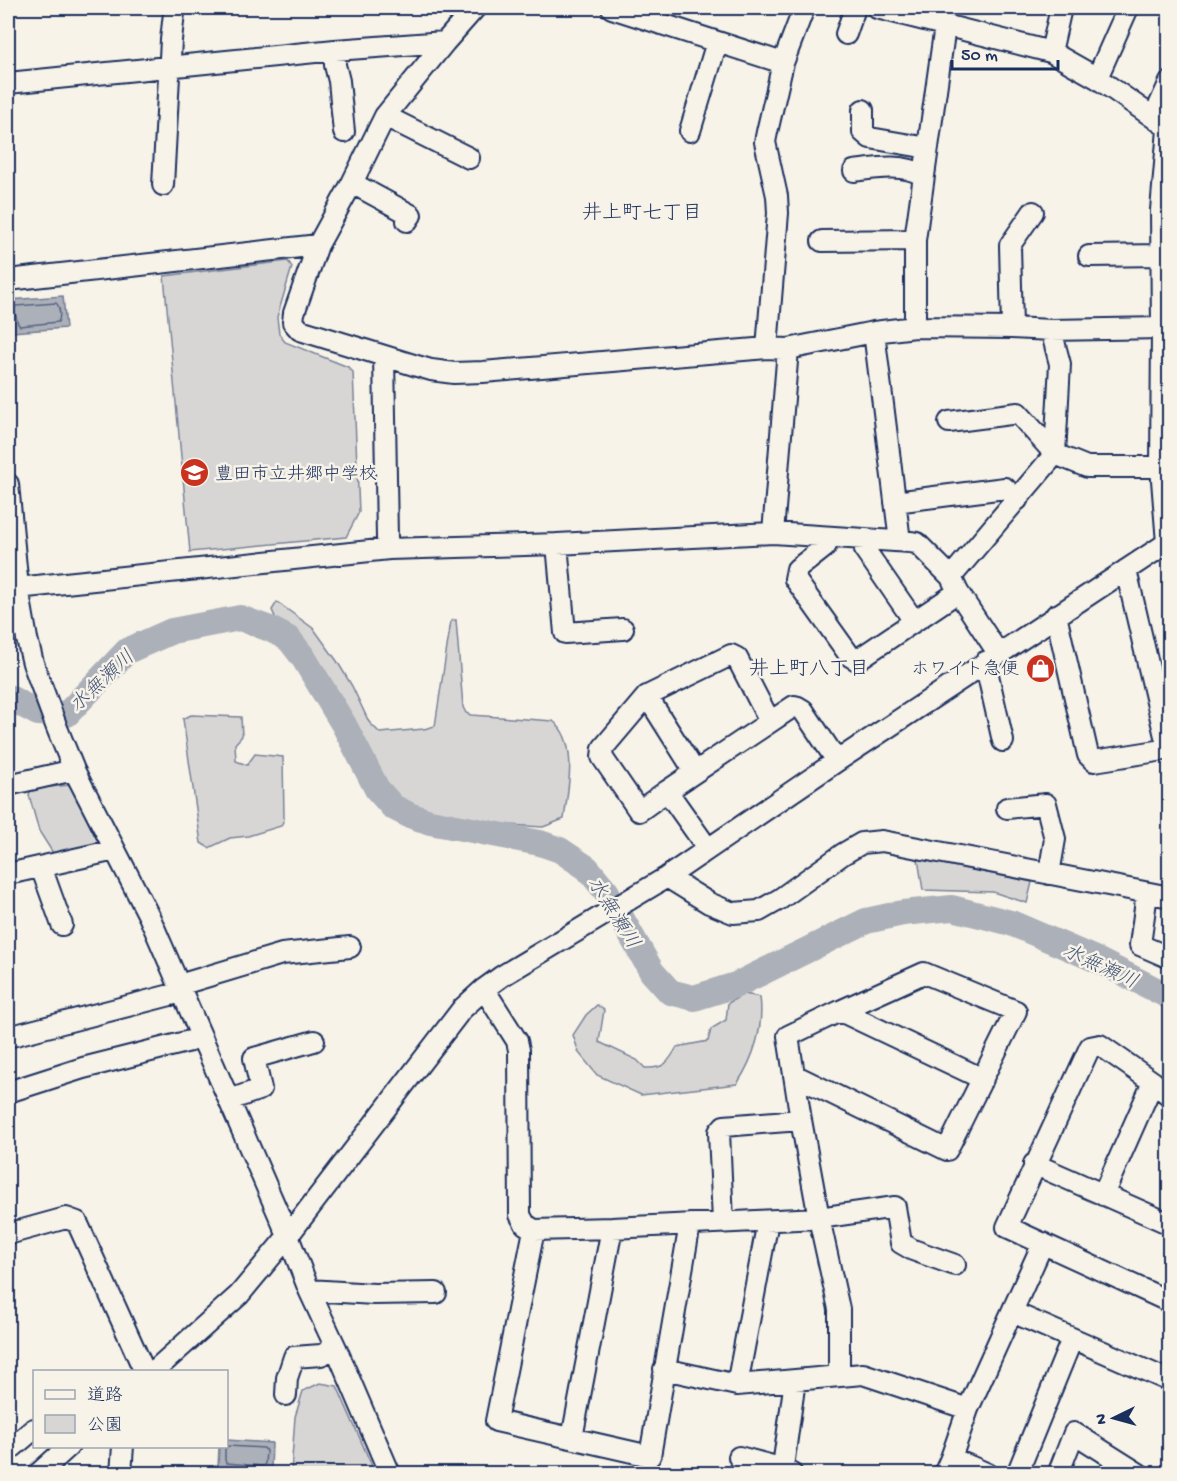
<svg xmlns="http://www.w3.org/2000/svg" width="1177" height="1481" font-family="'Gochi Hand','Klee One',sans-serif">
	<rect width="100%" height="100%" fill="#f7f3e8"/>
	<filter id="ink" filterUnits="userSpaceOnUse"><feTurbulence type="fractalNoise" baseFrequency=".0167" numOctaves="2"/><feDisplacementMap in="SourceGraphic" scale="12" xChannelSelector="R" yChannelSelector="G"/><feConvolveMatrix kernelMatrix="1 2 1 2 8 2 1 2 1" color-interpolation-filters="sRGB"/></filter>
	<g filter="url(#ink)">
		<path fill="#d7d6d4" stroke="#798299" stroke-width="1.5" d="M288,261L292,267L277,317L279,334L285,342L348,367L353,372L359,512L346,537L190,552L164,276Z
			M277,602L314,629L337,661L352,686L369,722L380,733L424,729L435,726L451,621L456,620L463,707L466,713L471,715L553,721C579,742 568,789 564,819L543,827L491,824L448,817L404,807L383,787L323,679L306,653L278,624L272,610Z
			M191,715L241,717L242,736L235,744L236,761L247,765L255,754L283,757L284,819L281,826L248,836L230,838L209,848L201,843L183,719Z
			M70,785L98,842L95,850L56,858L39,831L29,795L31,789Z
			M918,859L1032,882L1027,903L993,892L923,890Z
			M744,994L760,997C764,1027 754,1058 737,1084L641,1095L597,1075L579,1053L573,1035L586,1015L597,1005L604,1010L599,1042L637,1060L645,1068C664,1069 668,1063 677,1047L708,1041L711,1029L726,1020L728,1003Z
			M320,1383L337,1386L375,1473H291L295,1417L303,1391Z"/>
		<path fill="#acb0b9" stroke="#727c95" stroke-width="1.5" d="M63,296L66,328L12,332L9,300Z
			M227,1440L272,1443L271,1471L218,1469L219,1447L226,1446Z"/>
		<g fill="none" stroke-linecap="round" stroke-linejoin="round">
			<path stroke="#556382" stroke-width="1.5" d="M56,303C60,306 61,318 58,322L20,326L18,324L14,309L16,306Z
				M228,1446L264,1448L266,1451L265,1464L262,1466L226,1463L225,1460V1449Z"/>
			<path stroke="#acb0b9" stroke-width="26" d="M8,697L38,713L67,714L127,651L172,631L240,618L270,629L289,639L303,657L344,725L377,789L393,807L409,815L430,822L540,843L560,850L587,868L606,891L652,972L670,992L694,998L736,985L866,921L903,913L952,908L1011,923L1097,960L1170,997"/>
			<defs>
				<path id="minor" d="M475,8L445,42L385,116L352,183L318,245L294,313L293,322L300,330L417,366L431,370L454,373L483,372L767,348L788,349L874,332L915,327L1012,328L1051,330L1162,328
					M612,8L783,63
					M877,8L1051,52L1097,78L1170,129
					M846,34L855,8
					M335,50V65L339,81L344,132
					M1051,52L1061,8
					M1097,78L1128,8
					M8,83L335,50L445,42
					M863,110V132L870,138L928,148
					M385,116L469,158
					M1154,117L1170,82
					M1168,129L1161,210L1162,328L1161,467L1167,543L1170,549
					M690,131L717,42
					M854,171C876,168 904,163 924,176
					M352,183L411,215L407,221
					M163,185L171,40L174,13
					M822,241L915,240
					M1089,256L1162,255
					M8,280L318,245
					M915,327V240L945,26
					M1012,328L1010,245L1033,212
					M874,332L900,541
					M767,348L778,213L777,196L765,142L767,132L783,63L804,8
					M384,356L387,538L389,549
					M949,422L1018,413L1055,454L1087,467H1161
					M8,484L18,588L27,639L33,663L57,728L74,770L149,916L288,1236L309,1290L336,1348L390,1474
					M895,502L1005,488L1017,500
					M773,533L788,349
					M830,538L825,547L797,569L795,579L850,656L857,660L958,592
					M866,539L865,550L914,621
					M557,544L565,633L623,629
					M1126,570L1168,749
					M951,577L1055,454L1060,364L1051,330
					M8,589L389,549L557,544L773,533L910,542L917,543L951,577L958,592L998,653
					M1056,615L1088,755L1094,761L1170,749
					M985,662L1003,741
					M647,696L695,772
					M8,785L74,770
					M667,791L639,811L602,757L603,748L647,696L731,655L737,658L770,722
					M1007,808L1046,804L1055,839L1049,874
					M708,849L667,791L794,706L798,707L803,710L837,761
					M41,867L62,925
					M8,874L115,850
					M667,877L709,903L733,913L759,911L780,899L843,854L862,843L882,841L1170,897
					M1147,893L1140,945L1170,958
					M179,985L282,954L350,947
					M484,989L517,1041L519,1050L520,1215L525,1224L534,1230L612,1228L819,1218L895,1207L901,1243L913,1250L955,1265
					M840,1011L983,1079
					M8,1037L182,992
					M794,1075L947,1150L1016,1011L924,973L840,1011L788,1036L801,1120L819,1218L839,1309V1376
					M8,1092L83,1068L202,1038
					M1170,1096L1153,1082L1100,1045L1090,1047L1007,1227L1170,1302
					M229,1100L261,1089L254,1058L314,1041
					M1034,1164L1170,1224
					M1103,1195L1153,1082
					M723,1222L719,1132L724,1126L801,1120
					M534,1230L496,1421L650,1456L690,1224
					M8,1234L66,1218L77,1222L143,1368L145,1372
					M309,1290L374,1294L436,1293
					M1012,1312L1170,1381
					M664,1369L737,1385L863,1374L968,1409
					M153,1372L239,1295L288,1236L462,1009L484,989L502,976L667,877L837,761L1170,541
					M737,1385L768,1221
					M286,1395L287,1378L294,1357L321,1355L336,1348
					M572,1438L612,1228
					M8,1451L34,1429
					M739,1457L784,1469L792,1474
					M951,1458L988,1474
					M38,1474L69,1446
					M121,1474L123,1446
					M782,1474L795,1380
					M944,1474L951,1458L968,1409L1043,1243
					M1017,1474L1072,1339
					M1058,1474L1074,1433L1139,1474"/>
			</defs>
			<use href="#minor" stroke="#1b2f5e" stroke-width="24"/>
			<use href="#minor" stroke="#f7f3e8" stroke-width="20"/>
		</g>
	</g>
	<defs>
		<symbol id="school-disc" viewBox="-11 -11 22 22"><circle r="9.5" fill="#c8321e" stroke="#f7f3e8"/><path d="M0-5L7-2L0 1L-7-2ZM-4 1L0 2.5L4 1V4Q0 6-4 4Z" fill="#fff"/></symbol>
		<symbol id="shop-disc" viewBox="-11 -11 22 22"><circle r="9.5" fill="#c8321e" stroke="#f7f3e8"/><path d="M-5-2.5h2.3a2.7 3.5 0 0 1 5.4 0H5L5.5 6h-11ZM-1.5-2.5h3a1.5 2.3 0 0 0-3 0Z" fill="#fff"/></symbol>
	</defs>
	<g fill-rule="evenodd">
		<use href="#school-disc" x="178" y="456" width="33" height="33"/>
		<use href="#shop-disc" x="1024" y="652" width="33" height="33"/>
	</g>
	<g text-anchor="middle" stroke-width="5" stroke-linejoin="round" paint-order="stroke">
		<g font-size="18" fill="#1b2f5e" stroke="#f7f3e8" text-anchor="start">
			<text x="215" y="479">豊田市立井郷中学校</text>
			<text x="1019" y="674" text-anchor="end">ホワイト急便</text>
		</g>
		<g font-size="20" fill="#1b2f5e" stroke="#f7f3e8">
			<text x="642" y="218">井上町七丁目</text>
			<text x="809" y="674">井上町八丁目</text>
		</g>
		<g font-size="20" font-style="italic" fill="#465679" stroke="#f7f3e8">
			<text transform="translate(101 680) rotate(-43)" y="7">水無瀬川</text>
			<text transform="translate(615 912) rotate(58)" y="7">水無瀬川</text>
			<text transform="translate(1101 965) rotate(25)" y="7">水無瀬川</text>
		</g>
	</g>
	<rect width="1177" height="1481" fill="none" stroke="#f7f3e8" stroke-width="30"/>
	<rect x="15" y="15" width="1147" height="1451" fill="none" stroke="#1b2f5e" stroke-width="2" filter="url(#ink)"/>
	<rect x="33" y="1370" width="195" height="78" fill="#f7f3e8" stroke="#9fa5b1" stroke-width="1.5"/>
	<rect x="45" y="1390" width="30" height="9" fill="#f7f3e8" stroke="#9fa5b1" stroke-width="1.5"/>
	<text x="87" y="1400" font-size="18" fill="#1b2f5e">道路</text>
	<rect x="45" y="1415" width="30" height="18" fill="#d7d6d4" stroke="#9fa5b1" stroke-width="1.5"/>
	<text x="87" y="1430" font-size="18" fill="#1b2f5e">公園</text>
	<g transform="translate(1114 1418) rotate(265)" stroke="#f7f3e8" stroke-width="4.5" paint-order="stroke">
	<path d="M0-4.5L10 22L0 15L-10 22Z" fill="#1b2f5e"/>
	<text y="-9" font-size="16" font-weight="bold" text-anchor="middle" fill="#1b2f5e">N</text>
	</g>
	<path d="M952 60v9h106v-9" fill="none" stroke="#1b2f5e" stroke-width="3"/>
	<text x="961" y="60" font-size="18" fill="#1b2f5e" stroke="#f7f3e8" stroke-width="4.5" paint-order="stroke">50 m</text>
</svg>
